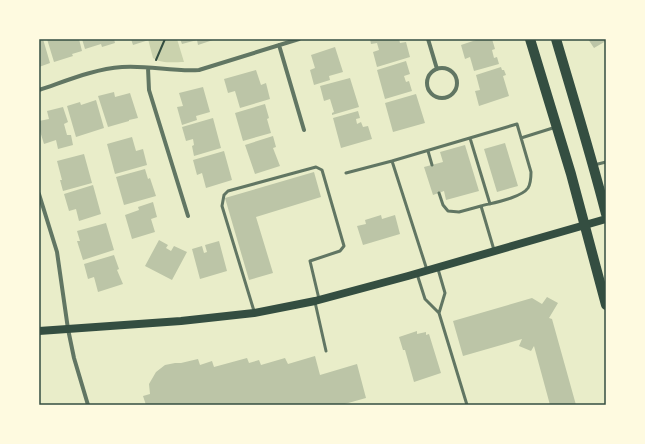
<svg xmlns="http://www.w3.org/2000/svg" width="645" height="444" font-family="Roboto,sans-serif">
	<rect width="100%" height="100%" fill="#e9edc9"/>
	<path fill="#cad2ad" d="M148,39H177L184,62C175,62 162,64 153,58Z"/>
	<path fill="#bcc5a7" d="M39,39H43L50,63L39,67Z
		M47,39H79L82,51L72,54L73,56L54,62Z
		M82,39H114L115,43L102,47L101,44L85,49Z
		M131,39H152L133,45Z
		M180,39H213V40L198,45L197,40L182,44Z
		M370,39H399L400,43L406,42L410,57L377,67L373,52L379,50L377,43L371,44Z
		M479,39H492L495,49L492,50L494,58L497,57L499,64L474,71L470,57L465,59L461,45Z
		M588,39H605L606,41L594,48Z
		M335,47L343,72L329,76L330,80L314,85L310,70L315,68L311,55Z
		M406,61L410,74L404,76L406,82L409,81L412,91L385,99L377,70Z
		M501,67L502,70H504L506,75L503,76L509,96L479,106L475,91L480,90L476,75Z
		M256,70L261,85L266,83L270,99L240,108L235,91L228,93L224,79Z
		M350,78L359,107L332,115V113L334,112L330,99L324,101L320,86Z
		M203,87L210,112L196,116L197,120L182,125L177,107L183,106L179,93Z
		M114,92L115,97L130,93L138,118L129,120V121L108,127L98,96Z
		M416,94L425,123L393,132L385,103Z
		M96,100L104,128L76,137L67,106L80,102L81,105Z
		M265,104L269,118L267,119L271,133L243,141L235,113Z
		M63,107L68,122L64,124L67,135H71L73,145L58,149L56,140L44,144L39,128V121L49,119L47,111Z
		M358,111L360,118L356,119L357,124L361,122L363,127L368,126L372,139L341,148L333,118Z
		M213,118L221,148L194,156L192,146L194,145L193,139L186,141L182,127Z
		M273,136L276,147L273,148L280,166L255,174L245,145Z
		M132,137L136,151L143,149L147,165L115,174L107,144Z
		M505,143L518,186L497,192L484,149Z
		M465,145L479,191L446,200L444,191L433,195L424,167L443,162L440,152Z
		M224,151L232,180L206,188L202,173L197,175L193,160Z
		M84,154L92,183L63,191L60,180H62L57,161Z
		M145,169L148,179L150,178L156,196L124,205L116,177Z
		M314,172L321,197L256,217L273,273L249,280L225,198Z
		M93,185L101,214L79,221L76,209L69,211L64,194Z
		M153,202L157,217L151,219L155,232L132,239L125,215L139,210L138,207Z
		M381,215L382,219L395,215L400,234L363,245L357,226L366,224L365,220Z
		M106,223L114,250L83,260L77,241H80L77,231Z
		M159,240L168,245L166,248L171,251L174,246L187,252L172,280L145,266Z
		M219,241L227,271L200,279L192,249L202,246L204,253L207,252L205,245Z
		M114,255L119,269L117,270L123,284L98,292L94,277L88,279L84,264Z
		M547,297L558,303L549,318L552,319L576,405H550L534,346L531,351L519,346L522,339L463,356L453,321L532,298L542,304Z
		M417,331V334L426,332V335L429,334L441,373L414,382L405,350H403L399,337Z
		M315,356L320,375L357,364L366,398L341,405H146L143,396L150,394L149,384L156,372L165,365L175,363H181L198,359L200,365L212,361L214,367L247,358L249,363L259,360L261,365L285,358L288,364Z"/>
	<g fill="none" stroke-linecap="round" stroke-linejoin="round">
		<path stroke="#344e41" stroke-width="2" d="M156,60L165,39"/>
		<path stroke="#617663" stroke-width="3" d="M470,138L490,204
			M521,138L556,127
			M428,151L432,165
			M392,161L427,270
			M594,165L606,162
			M346,173L392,161L517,124L531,172C531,177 531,183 528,188C521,198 492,203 481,206L494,250
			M439,193L443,205L448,211L459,212L481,206
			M417,274L425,299L439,313L445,293L438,269
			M315,302L326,351
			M254,311L222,206L224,195L228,191L316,167L322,170L344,246L340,251L310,261L319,299
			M439,313L467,405"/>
		<path stroke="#617663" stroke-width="4" d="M428,39L437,69
			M279,45L304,130
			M427 83a15 15 0 1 1 30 0a15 15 0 1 1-30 0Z
			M148,68L149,90L188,216
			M39,90C66,81 94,69 122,67C148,65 174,72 199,70L299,39
			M39,194L57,252L68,329L74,358L88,405"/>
		<path stroke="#344e41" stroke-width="8" d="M39,331L181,321L254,313L315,301L408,276L606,219"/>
		<path stroke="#344e41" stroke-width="10" d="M530,39L571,174L606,305
			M556,39C573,97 591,155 606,214"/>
	</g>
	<rect width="645" height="444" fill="none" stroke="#fefae0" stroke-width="80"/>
	<rect x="40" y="40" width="565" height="364" fill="none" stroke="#344e41" stroke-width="1.5"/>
</svg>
